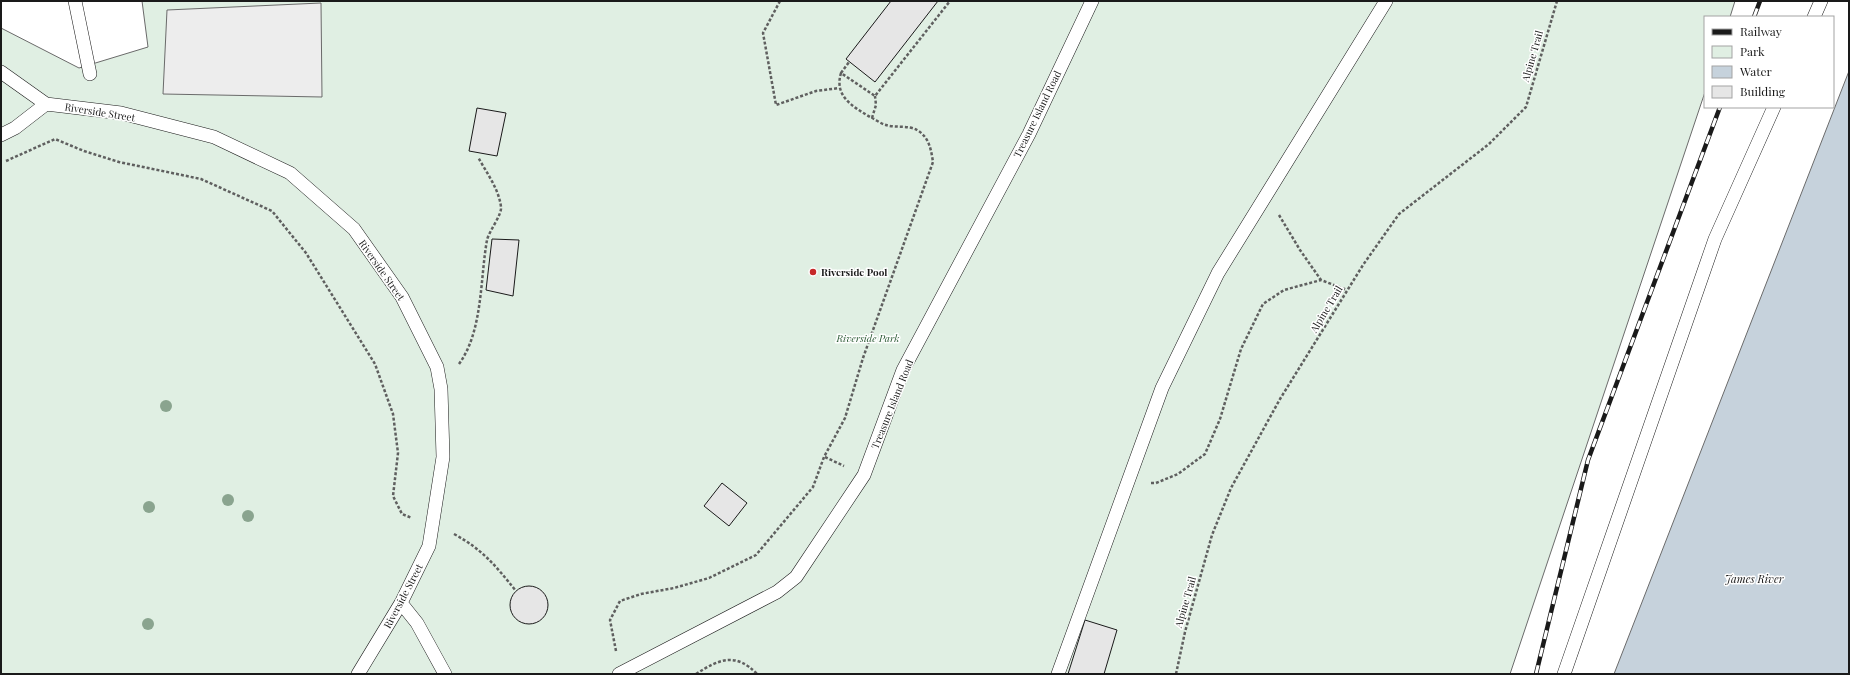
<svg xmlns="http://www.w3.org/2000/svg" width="1850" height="675" font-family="'Playfair Display',serif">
	<rect width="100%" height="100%" fill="#fff"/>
	<path fill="#e0efe3" stroke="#6a6a6a" d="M142,1H1735L1730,17H1705V92L1510,674H1V28L79,68L148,47Z"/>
	<path fill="#ededed" stroke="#6a6a6a" d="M321,3L322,97L163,94L167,10Z"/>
	<path fill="#c6d2dc" stroke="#6a6a6a" d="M1849,71V674H1614Z"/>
	<path fill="#e6e6e6" stroke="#1a1a1a" d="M891,1H938L875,82L846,59Z
		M477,108L506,113L497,156L469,151Z
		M492,239L519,240L513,296L486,290Z
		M722,483L747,503L729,526L704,506Z
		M510 605a19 19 0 1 1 38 0a19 19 0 1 1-38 0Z
		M1085,620L1117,630L1104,674H1068Z"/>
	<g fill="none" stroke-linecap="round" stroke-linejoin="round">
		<defs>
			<path id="service" d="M75,1L90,74
				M1814,17L1821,1
				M1,72L46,104L121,113L214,137L290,173L354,229L402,297L437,367L441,389L443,457L429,546L401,603L358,674
				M1,135L15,128L46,104
				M401,603L417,623L445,674
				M619,674L777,592L796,577L864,475L903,370L1029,134L1092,1
				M1058,674L1162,388L1218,273L1386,1
				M1564,674L1715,239L1774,107"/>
		</defs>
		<use href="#service" stroke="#1a1a1a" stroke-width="14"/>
		<path stroke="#5f5f5f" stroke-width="2.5" stroke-dasharray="3 2" stroke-linecap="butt" d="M780,1L763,33L776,105L816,91L839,88
			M841,73L849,62
			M872,118L876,105L875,96
			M6,161L55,139L84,151L119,162L201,179L272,211L306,253L375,364L393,414L398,453L393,496L402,514L412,518
			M1279,215L1300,250L1321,280
			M459,364C483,331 480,279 487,240C489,231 502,215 501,207C499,189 486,172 478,157
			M825,457L844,466
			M1151,483H1156L1178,474L1205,454L1220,419L1241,349L1263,304L1284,290L1321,280L1347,290
			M454,534C483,550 495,565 516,591
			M616,651L610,620L620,601L641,594L674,588L709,578L756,555L813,487L824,457L845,418L863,358L933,162C931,149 929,137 917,130C909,125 895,128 886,125C881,124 875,119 870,117C852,106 834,96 841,73L875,96L950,1
			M696,674C719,659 736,652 757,674
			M1176,674L1185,632L1212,535L1231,488L1280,399L1363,265L1399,214L1489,144L1526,107L1557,1"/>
		<use href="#service" stroke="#fff" stroke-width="13"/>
		<defs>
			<path id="rail" d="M1754,17L1760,1
				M1536,674L1588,460L1720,107"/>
		</defs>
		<use href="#rail" stroke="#1a1a1a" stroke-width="4.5"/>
		<use href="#rail" stroke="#fff" stroke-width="3" stroke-dasharray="9" stroke-linecap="butt"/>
	</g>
	<g fill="#8aa48f">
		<circle cx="166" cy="406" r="6"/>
		<circle cx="228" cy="500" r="6"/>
		<circle cx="149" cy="507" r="6"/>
		<circle cx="248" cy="516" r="6"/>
		<circle cx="148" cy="624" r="6"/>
	</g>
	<circle fill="#c62828" stroke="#fff" stroke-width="1.5" cx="813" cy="272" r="4"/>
	<g text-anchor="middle" stroke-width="3" stroke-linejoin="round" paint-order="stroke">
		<g font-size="10" fill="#1a1a1a" stroke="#fff">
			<text transform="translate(1532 56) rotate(-74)" y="4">Alpine Trail</text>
			<text transform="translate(100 112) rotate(9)" y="4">Riverside Street</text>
			<text transform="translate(1037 114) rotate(-64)" y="4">Treasure Island Road</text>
			<text transform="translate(382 270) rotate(55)" y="4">Riverside Street</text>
			<text transform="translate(1326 309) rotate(-59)" y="4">Alpine Trail</text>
			<text transform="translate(892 404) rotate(-68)" y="4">Treasure Island Road</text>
			<text transform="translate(403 596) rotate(-62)" y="4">Riverside Street</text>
			<text transform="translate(1185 602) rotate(-74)" y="4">Alpine Trail</text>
		</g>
		<g font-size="10" font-weight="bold" fill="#1a1a1a" stroke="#fff" text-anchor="start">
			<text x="821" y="276">Riverside Pool</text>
		</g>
		<g font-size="10" font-style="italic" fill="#2b5a34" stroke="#fff">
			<text x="868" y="342">Riverside Park</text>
		</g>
		<g font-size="11" font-style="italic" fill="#1a1a1a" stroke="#fff">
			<text x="1754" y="583">James River</text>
		</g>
	</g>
	<rect width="1850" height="675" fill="none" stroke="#1a1a1a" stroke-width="4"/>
	<rect x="1704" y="16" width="130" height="92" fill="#ffffff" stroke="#a3a3a3"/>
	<rect x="1712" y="29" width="20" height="6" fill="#1a1a1a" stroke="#a3a3a3"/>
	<text x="1740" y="36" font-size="12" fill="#1a1a1a">Railway</text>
	<rect x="1712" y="46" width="20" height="12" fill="#e0efe3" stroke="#a3a3a3"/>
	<text x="1740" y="56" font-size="12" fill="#1a1a1a">Park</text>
	<rect x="1712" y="66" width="20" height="12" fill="#c6d2dc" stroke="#a3a3a3"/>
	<text x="1740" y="76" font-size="12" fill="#1a1a1a">Water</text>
	<rect x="1712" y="86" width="20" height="12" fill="#e6e6e6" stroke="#a3a3a3"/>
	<text x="1740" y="96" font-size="12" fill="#1a1a1a">Building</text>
</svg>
